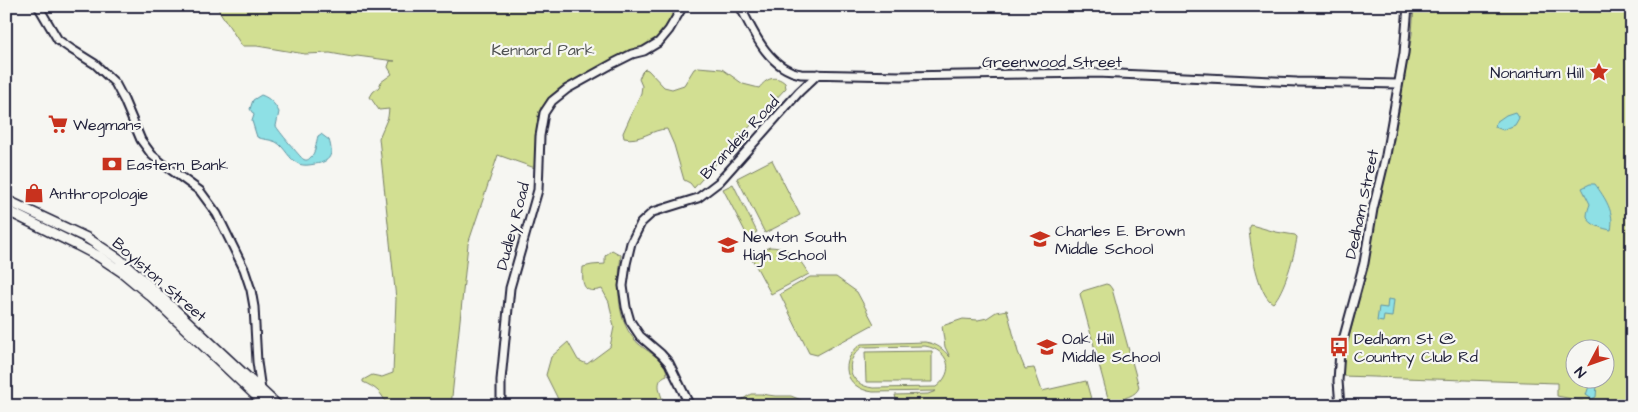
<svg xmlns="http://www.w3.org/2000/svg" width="1638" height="412" font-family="'Architects Daughter',sans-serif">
	<rect width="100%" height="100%" fill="#f6f6f2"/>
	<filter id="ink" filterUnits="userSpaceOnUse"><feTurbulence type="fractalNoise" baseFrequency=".02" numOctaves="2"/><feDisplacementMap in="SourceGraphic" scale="10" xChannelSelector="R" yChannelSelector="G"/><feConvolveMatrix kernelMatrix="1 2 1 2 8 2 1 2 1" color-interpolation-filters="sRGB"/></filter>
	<g filter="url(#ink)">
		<path fill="#d2df92" stroke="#7a8066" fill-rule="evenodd" d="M216,6H675L677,9L664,31L645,47L615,58L561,87L548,98L542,108L541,107L538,115L535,168L498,155L468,244L451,406H387C382,392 376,388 363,382V380L372,375L382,377L393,373L396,299L379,138L388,117L389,109L379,110L370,97L373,92L379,87L381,82L392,74L388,67L390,61H395L357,56L352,57L330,53L305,54L257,46H242Z
			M1414,6H1632V406H1581L1583,401L1557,396V383L1342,376L1343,360L1366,272L1377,209L1394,139L1412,34ZM1576,350H1606V380H1576Z
			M698,67L722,69L743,84L759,88C766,79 775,74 785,83L786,88L728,150L694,188L690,183L684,180L674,145L667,129C652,129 640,142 624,138L623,133L641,93L642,86L639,79L642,72L645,69L648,70L664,87L672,89L684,85L694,69Z
			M772,160L800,215L765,233L737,178Z
			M733,184L757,232L748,237L723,189Z
			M1251,225L1276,232L1295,235L1297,237C1295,254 1284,292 1273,303C1258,296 1250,245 1249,229Z
			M770,247C792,248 798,257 809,274L771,294L750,255Z
			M612,250L621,255C618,282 615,317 634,339C643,351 667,358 667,375C653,380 661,394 664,404L662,406H559L557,397L546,375L551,357L568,342L578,360L587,364L610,347L614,327L609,302L602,289C582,295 582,283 583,267L592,265L605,264V256Z
			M810,277H836L857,292L874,324L817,355L809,353L780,294Z
			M1106,284L1109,285L1112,289L1139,387C1137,396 1122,399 1113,401L1108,398L1080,294L1083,291Z
			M1007,310L1018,352L1025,369L1034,368L1042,391L1086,381L1093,406H915L908,401L896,399L895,395L928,394L936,391L873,392C844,388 838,361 861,344L925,342C937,344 942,348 950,357L945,347L942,326L963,319L978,320L987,318L996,312ZM925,346C949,350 956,372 936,387L873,388C849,385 842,362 862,347Z
			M932,351V382H866L865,352Z
			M751,394H761L775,396H791L811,404L840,406H732Z"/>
		<path fill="#8ee0e5" stroke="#6394a1" d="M261,95C270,98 275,104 279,112L276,126C277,129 301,158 303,159C306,161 308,160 310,158C316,153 316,142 318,136L321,134L329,140C334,155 330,162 315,164C310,165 304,166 299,164C289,160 285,147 276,142C270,139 263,140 257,137L252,121L254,115L250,109L253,100Z
			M1515,112L1519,118L1515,125L1503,130L1495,127L1496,122L1506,115Z
			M1590,184H1595C1605,198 1615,212 1611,230C1605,229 1588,225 1587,216C1587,212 1589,207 1590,204L1582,188Z
			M1388,299L1394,300L1392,317L1384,316L1383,322L1377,321L1379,307L1387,308Z
			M1591,380H1600L1597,385L1596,397L1592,399L1586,395Z"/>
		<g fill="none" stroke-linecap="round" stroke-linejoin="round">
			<defs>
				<path id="secondary" d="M38,6L58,40L71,49L95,64L115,83L124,100L141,140L152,155L163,164L200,191L217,214L244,269L251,290L254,307L257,362L261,390
					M740,6C753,32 769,69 801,74L901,76L1097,73L1297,82L1398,84
					M501,406V380L510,288L538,190L540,136L544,113L552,101L567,89L614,63L632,54L644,51L659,42L669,30L683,6
					M690,406L669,363L661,354L640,336L630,321L626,307L623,286L626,264L631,243L641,223L653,212L698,198L719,182L799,92L818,74
					M1340,406L1338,381L1340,351L1364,263L1373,209L1386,155L1404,53L1408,6"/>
				<path id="highway" d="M6,200L87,238L119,259L142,279L278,406
					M6,210L77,245L98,256L122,272L152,297L267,406"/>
			</defs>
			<use href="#secondary" stroke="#22223b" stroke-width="11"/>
			<use href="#highway" stroke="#22223b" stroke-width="12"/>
			<use href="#secondary" stroke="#f6f6f2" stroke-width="7"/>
			<use href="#highway" stroke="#f6f6f2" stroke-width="9"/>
		</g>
	</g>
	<defs>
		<symbol id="sight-bare" viewBox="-9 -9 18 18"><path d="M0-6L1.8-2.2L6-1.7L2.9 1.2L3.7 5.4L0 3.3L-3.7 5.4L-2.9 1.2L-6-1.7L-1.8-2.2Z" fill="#c8321e" stroke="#f6f6f2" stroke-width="2.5" paint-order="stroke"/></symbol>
		<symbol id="supermarket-bare" viewBox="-9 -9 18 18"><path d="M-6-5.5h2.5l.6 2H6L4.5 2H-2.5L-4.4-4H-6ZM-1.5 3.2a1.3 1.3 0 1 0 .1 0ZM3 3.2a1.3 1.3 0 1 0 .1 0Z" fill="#c8321e" stroke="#f6f6f2" stroke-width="2.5" paint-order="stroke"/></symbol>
		<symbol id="bank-bare" viewBox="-9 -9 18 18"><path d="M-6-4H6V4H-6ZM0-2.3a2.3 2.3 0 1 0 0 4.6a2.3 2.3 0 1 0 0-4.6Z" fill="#c8321e" stroke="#f6f6f2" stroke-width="2.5" paint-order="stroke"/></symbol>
		<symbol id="shop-bare" viewBox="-9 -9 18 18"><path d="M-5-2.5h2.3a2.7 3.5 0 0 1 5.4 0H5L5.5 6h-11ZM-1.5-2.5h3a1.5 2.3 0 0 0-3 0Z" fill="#c8321e" stroke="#f6f6f2" stroke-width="2.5" paint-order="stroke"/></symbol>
		<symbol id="school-bare" viewBox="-9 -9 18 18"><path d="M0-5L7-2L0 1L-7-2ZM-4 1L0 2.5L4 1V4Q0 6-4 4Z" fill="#c8321e" stroke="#f6f6f2" stroke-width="2.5" paint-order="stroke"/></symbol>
		<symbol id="bus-bare" viewBox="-9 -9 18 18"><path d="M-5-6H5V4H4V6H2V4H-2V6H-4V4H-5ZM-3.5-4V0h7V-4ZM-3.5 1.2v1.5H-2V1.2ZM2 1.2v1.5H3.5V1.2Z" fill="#c8321e" stroke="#f6f6f2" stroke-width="2.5" paint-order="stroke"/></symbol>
	</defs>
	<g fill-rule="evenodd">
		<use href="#sight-bare" x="1585" y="58" width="28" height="28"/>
		<use href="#supermarket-bare" x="44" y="110" width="28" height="28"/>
		<use href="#bank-bare" x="98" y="150" width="28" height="28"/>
		<use href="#shop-bare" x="20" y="179" width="28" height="28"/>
		<use href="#school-bare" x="1026" y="225" width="28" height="28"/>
		<use href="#school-bare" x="714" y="231" width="28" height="28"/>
		<use href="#school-bare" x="1033" y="333" width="28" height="28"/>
		<use href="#bus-bare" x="1325" y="333" width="28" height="28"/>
	</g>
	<g text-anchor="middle" stroke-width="4.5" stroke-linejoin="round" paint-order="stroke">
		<g font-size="16" fill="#4e5151" stroke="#f6f6f2">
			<text x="543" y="55">Kennard Park</text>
		</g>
		<g font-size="16" fill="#22223b" stroke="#f6f6f2">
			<text x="1052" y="67">Greenwood Street</text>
			<text transform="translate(739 137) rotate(-47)" y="6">Brandeis Road</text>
			<text transform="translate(1361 204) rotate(-78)" y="6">Dedham Street</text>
			<text transform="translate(512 226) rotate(-75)" y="6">Dudley Road</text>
			<text transform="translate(160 279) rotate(41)" y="6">Boylston Street</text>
		</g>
		<g font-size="16" fill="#22223b" stroke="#f6f6f2" text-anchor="start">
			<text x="1584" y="78" text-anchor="end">Nonantum Hill</text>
			<text x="73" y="130">Wegmans</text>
			<text x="127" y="170">Eastern Bank</text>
			<text x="49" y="199">Anthropologie</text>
			<text x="1055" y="236">Charles E. Brown<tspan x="1055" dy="18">Middle School</tspan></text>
			<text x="743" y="242">Newton South<tspan x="743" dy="18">High School</tspan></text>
			<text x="1062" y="344">Oak Hill<tspan x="1062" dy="18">Middle School</tspan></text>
			<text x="1354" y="344">Dedham St @<tspan x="1354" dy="18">Country Club Rd</tspan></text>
		</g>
	</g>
	<rect width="1638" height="412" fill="none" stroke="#f6f6f2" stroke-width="25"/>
	<rect x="12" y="12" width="1613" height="387" fill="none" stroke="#22223b" stroke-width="2" filter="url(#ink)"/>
	<g transform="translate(1590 364) rotate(229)"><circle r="24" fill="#f6f6f2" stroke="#a1a1a9"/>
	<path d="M0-4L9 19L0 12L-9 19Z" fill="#c8321e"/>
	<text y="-8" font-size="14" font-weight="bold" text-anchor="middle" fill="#22223b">N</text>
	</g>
</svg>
